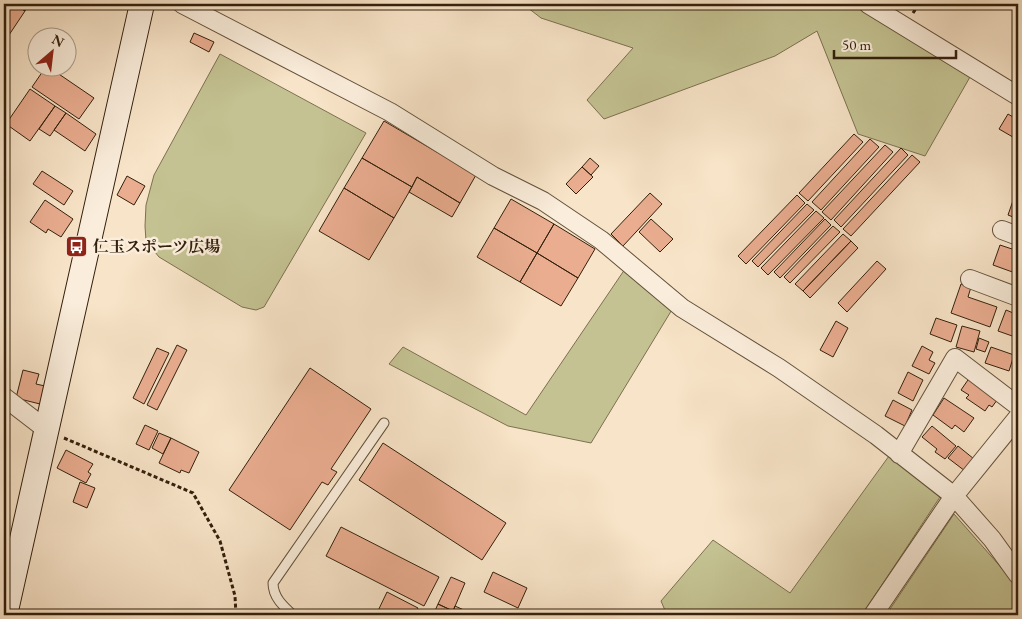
<svg xmlns="http://www.w3.org/2000/svg" width="1022" height="619" font-family="'EB Garamond','Noto Serif JP',serif">
	<rect width="100%" height="100%" fill="#f8e4c8"/>
	<filter id="stains"><feTurbulence type="fractalNoise" baseFrequency=".004" numOctaves="4"/><feColorMatrix values="0 0 0 0 .2 0 0 0 0 .09 0 0 0 0 .02 0 0 0 .5 -.17"/></filter>
	<radialGradient id="worn" r=".72"><stop offset=".6" stop-color="#630" stop-opacity="0"/><stop offset="1" stop-color="#630" stop-opacity=".3"/></radialGradient>
	<path fill="#c4c292" stroke="#7c714f" d="M523,4H852L970,77L925,156L858,134L817,31L775,56L604,119L587,100L633,48L541,18Z
		M220,54L366,133L264,307L256,310L242,307L159,257L146,241L145,226L146,205L154,175Z
		M625,269L673,308L591,443L508,426L389,364L403,347L526,415Z
		M889,456L940,497L862,615H667L661,601L713,540L790,593Z
		M954,514L1013,581L1018,590V615H886Z"/>
	<path fill="#eaad90" stroke="#33200c" d="M4,4H14L25,11L7,38L4,36Z
		M14,4H30L25,11Z
		M194,33L214,42L209,52L190,42Z
		M45,68H50L94,98L79,119L32,87Z
		M30,89L55,106L30,141L6,124Z
		M55,106L66,113L50,136L39,129Z
		M66,113L96,134L85,151L54,130Z
		M1008,114L1018,120V140L999,129Z
		M384,121L476,175L460,203L417,177L412,187L362,158Z
		M854,134L863,142L808,201L799,193Z
		M870,139L879,147L821,210L812,202Z
		M885,145L893,152L831,220L822,212Z
		M901,148L908,155L841,227L834,220Z
		M912,155L920,162L851,236L843,229Z
		M362,158L412,187L394,218L344,188Z
		M590,158L599,166L591,175L582,167Z
		M582,167L593,177L576,194L566,184Z
		M42,171L73,191L64,205L33,184Z
		M127,176L145,186L134,205L117,195Z
		M417,177L460,203L452,217L409,192Z
		M344,188L394,218L369,260L319,231Z
		M1016,192H1018V219L1008,215Z
		M650,193L662,204L623,246L611,234Z
		M797,195L805,203L746,264L738,256Z
		M511,199L554,224L537,253L494,228Z
		M45,200L73,219L61,237L48,229L46,233L30,222Z
		M807,204L814,210L758,267L752,261Z
		M816,211L824,218L768,275L761,268Z
		M651,219L673,239L660,252L639,232Z
		M825,219L831,225L780,278L774,272Z
		M554,224L595,249L578,278L537,253Z
		M833,226L840,232L790,283L784,277Z
		M494,228L537,253L520,282L477,257Z
		M843,234L851,241L803,291L795,284Z
		M851,241L858,248L810,298L803,291Z
		M1000,245L1018,251V274L993,265Z
		M537,253L578,278L561,306L520,282Z
		M877,261L886,269L847,312L838,303Z
		M961,284L971,287L968,297L997,307L990,327L951,313Z
		M1006,310L1018,315V338L998,331Z
		M936,318L957,325L951,342L930,334Z
		M836,321L848,328L833,357L820,350Z
		M962,326L980,331L974,352L956,347Z
		M979,338L989,342L985,352L976,349Z
		M177,345L187,350L157,410L147,405Z
		M922,346L933,352L929,360L935,363L929,374L912,366Z
		M991,347L1014,355L1009,371L985,363Z
		M157,348L169,353L144,404L133,398Z
		M310,368L371,409L331,469L337,472L328,485L322,482L290,530L229,490Z
		M23,370L39,374L36,384L45,386L40,404L16,398Z
		M908,372L923,380L913,401L898,393Z
		M970,377L1000,396L992,407L989,405L985,411L966,398L969,395L961,390Z
		M944,398L974,418L964,432L955,425L952,429L933,415Z
		M893,400L912,410L905,426L885,416Z
		M145,425L158,431L149,450L136,444Z
		M932,426L956,446L945,459L935,452L937,449L922,437Z
		M159,433L171,438L163,454L152,448Z
		M171,438L199,452L189,473L181,470L180,473L159,463Z
		M383,443L506,523L482,560L359,480Z
		M958,446L974,459L965,471L948,458Z
		M66,450L93,464L88,472L91,474L86,483L57,468Z
		M80,482L95,488L87,508L73,502Z
		M341,527L439,577L424,606L326,556Z
		M493,572L527,588L518,608L484,592Z
		M451,577L465,583L453,611L438,604Z
		M387,592L418,608L414,615H376Z
		M438,604L453,611L451,615H433Z
		M455,606L475,615H451Z"/>
	<g fill="none" stroke-linecap="round" stroke-linejoin="round">
		<defs>
			<path id="lane" d="M293,615C283,606 273,597 273,583L384,423"/>
			<path id="street" d="M182,4L390,112L493,176L543,201L601,240L682,308L779,368L876,435L954,496L992,539L1018,575
				M868,4L1018,96
				M1002,230L1018,236
				M970,279L1018,297
				M4,397L47,430
				M899,454L955,358L1018,406
				M873,615L954,496L1018,417"/>
			<path id="secondary" d="M5,615L142,4"/>
		</defs>
		<use href="#lane" stroke="#64513b" stroke-width="11"/>
		<use href="#street" stroke="#64513b" stroke-width="20"/>
		<use href="#secondary" stroke="#33200c" stroke-width="26"/>
		<path stroke="#33200c" stroke-width="3" stroke-dasharray="4 2.5" stroke-linecap="butt" d="M913,13L919,4
			M64,438L193,493L220,541L235,596L236,615"/>
		<use href="#lane" stroke="#faeddb" stroke-width="9"/>
		<use href="#street" stroke="#faeddb" stroke-width="18"/>
		<use href="#secondary" stroke="#faeddb" stroke-width="24"/>
	</g>
	<defs>
		<symbol id="bus-square" viewBox="-11 -11 22 22"><rect x="-9" y="-9" width="18" height="18" rx="4" fill="#8f2418" stroke="#faeddb"/><path d="M-5-6H5V4H4V6H2V4H-2V6H-4V4H-5ZM-3.5-4V0h7V-4ZM-3.5 1.2v1.5H-2V1.2ZM2 1.2v1.5H3.5V1.2Z" fill="#fff"/></symbol>
	</defs>
	<g fill-rule="evenodd">
		<use href="#bus-square" x="64" y="234" width="25" height="25"/>
	</g>
	<g text-anchor="middle" stroke-width="5" stroke-linejoin="round" paint-order="stroke">
		<g font-size="16" font-weight="bold" fill="#33200c" stroke="#faeddb" text-anchor="start">
			<text x="93" y="252">仁玉スポーツ広場</text>
		</g>
	</g>
	<rect width="1022" height="619" fill="none" stroke="#f8e4c8" stroke-width="20"/>
	<rect x="5" y="5" width="1012" height="609" fill="none" stroke="#33200c" stroke-width="2.5"/>
	<rect x="10" y="10" width="1002" height="599" fill="none" stroke="#33200c"/>
	<g transform="translate(52 52) rotate(28)"><circle r="24" fill="#faeddb" stroke="#aa9b88"/>
	<path d="M0-4L9 19L0 12L-9 19Z" fill="#8f2418"/>
	<text y="-8" font-size="14" font-weight="bold" text-anchor="middle" fill="#33200c">N</text>
	</g>
	<path d="M834 50v8h122v-8" fill="none" stroke="#33200c" stroke-width="2.5"/>
	<text x="842" y="50" font-size="15" fill="#33200c" stroke="#faeddb" stroke-width="4" paint-order="stroke">50 m</text>
	<rect width="100%" height="100%" filter="url(#stains)"/>
	<rect width="100%" height="100%" fill="url(#worn)"/>
</svg>
